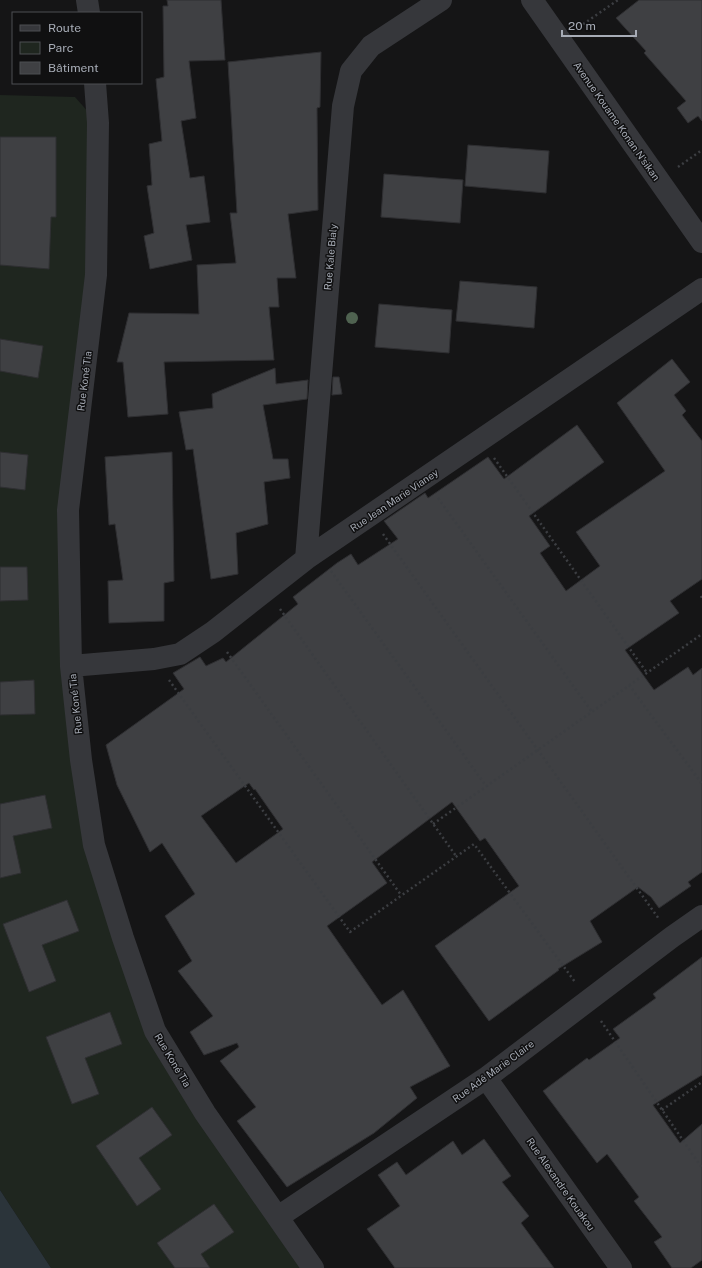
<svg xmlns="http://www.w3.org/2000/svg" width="702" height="1268" font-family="'Public Sans',sans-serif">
	<rect width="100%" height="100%" fill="#151516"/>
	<path fill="#1f261f" d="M0,95L75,97L98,123L68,510L94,845L155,1031L314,1268H51L0,1190Z"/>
	<path fill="#2b343a" d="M0,1190L51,1268H0Z"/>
	<path fill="#3f4043" stroke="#2f2f32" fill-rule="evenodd" d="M167,0H221L225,60L189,61L196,118L181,121L190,178L204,176L210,222L186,225L192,260L150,269L144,236L154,233L147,186L152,185L149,144L162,141L156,79L164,77L163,6H168Z
		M639,0H702V121L698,116L688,123L677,108L686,101L644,53L646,51L616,18Z
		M321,52L320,107L317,108L318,210L288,214L296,278H277L279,307H269L274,360L164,362L168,414L128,417L123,362H117L129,313L199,314L197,265L236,263L230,213H237L228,62Z
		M0,137H56V217H51L49,269L0,265Z
		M468,145L549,151L546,193L465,186Z
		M384,174L463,180L460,223L381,217Z
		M460,281L537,287L534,328L456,321Z
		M379,304L452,310L449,353L375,347Z
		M0,339L43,346L38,378L0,371Z
		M672,359L690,382L674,395L686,411L682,415L702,441V579L670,601L679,613L625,650L654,690L688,667L693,675L702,668V872L688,882L691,886L659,908L651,897L638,887L590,921L602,942L558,969L559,970L489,1021L435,946L519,886L485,838L480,841L452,802L372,862L387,883L327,926L382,1005L403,990L450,1066L410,1087L417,1098L374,1133L287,1187L237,1121L256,1107L220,1061L239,1047L237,1043L204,1055L190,1032L213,1016L178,971L192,961L165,916L195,894L162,843L150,852L117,785L106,745L184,689L173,673L200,657L206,666L223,658L226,662L298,604L293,597L337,563L351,554L358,565L398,539L384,521L425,493L428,498L488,457L504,479L577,425L604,462L529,516L550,546L540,553L566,591L600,566L576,532L665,471L617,403ZM249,783L254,790L255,789L283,829L236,863L201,816Z
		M275,368L276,384L308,380L307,399L263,405L273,459H288L290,478L264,482L268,524L236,533L238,574L211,579L193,449L186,450L179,412L213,408L212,394Z
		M333,377H339L342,394L332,395Z
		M0,452L28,455L25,490L0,487Z
		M172,452L174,581L164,583V621L109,623L108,581L123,580L115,524L109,525L105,457Z
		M0,567H27L28,600L0,601Z
		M34,680L35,714L0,715V682Z
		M45,795L52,828L13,836L21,873L0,878V804Z
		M67,900L79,931L42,945L56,981L29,992L3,924Z
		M702,957V1075L653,1105L680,1143L702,1124V1260L691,1268H672L654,1242L662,1237L634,1201L639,1197L607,1154L597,1163L543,1091L587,1058L589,1060L620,1038L613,1029L656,998L653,994Z
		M110,1012L122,1044L85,1058L99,1094L72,1104L46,1037Z
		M152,1107L172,1135L139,1158L161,1189L137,1206L96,1146Z
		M484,1139L511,1176L502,1182L529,1216L521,1223L554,1268H395L367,1229L400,1206L378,1175L397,1162L406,1175L453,1141L462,1155Z
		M214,1204L234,1232L201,1254L210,1268H175L157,1243Z"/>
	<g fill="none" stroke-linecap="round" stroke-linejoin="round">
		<path stroke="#3c3e42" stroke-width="2.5" stroke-dasharray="2 3" stroke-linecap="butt" d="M579,27L618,0
			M678,167L702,150
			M494,458L647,673
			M438,498L592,712
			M383,534L659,919
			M331,571L486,786
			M701,596L702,598
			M280,609L456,856
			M227,652L401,895
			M169,680L350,932L474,844L575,982
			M629,685L702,784
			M433,824L702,634
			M601,1021L702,1168
			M662,1110L702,1082"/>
		<path stroke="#36373b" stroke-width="22" d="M87,0L89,13
			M532,0L702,242
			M95,83L98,123L96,275L68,510L71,666L81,760L94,845L123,938L155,1031L205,1113L313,1268
			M306,559L343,106L351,71L371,46L441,0
			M71,666L154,659L180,654L213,632L306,559L702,289
			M486,1078L621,1268
			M278,1217L486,1078L672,937L702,916"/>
	</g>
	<circle fill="#4f6250" cx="352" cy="318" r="6"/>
	<g text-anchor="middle" stroke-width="3" stroke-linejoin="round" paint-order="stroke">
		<g font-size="10" fill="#a7acb6" stroke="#101011">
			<text transform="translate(617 121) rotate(55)" y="4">Avenue Kouame Konan N'sikan</text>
			<text transform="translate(330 257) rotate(-85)" y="4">Rue Kale Bialy</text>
			<text transform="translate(84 381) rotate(-83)" y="4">Rue Koné Tia</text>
			<text transform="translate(394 500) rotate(-34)" y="4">Rue Jean Marie Vianey</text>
			<text transform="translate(75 704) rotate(-96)" y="4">Rue Koné Tia</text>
			<text transform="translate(173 1060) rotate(59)" y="4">Rue Koné Tia</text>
			<text transform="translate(493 1071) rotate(-36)" y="4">Rue Adé Marie Claire</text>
			<text transform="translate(561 1184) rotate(55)" y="4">Rue Alexandre Kouakou</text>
		</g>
	</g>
	<rect x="12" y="12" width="130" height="72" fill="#101011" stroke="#4c4e53"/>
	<rect x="20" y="25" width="20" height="6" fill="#36373b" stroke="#4c4e53"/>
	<text x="48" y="32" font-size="12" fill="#a7acb6">Route</text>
	<rect x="20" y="42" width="20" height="12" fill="#1f261f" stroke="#4c4e53"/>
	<text x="48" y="52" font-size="12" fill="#a7acb6">Parc</text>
	<rect x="20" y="62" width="20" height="12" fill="#3f4043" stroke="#4c4e53"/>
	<text x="48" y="72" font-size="12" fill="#a7acb6">Bâtiment</text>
	<path d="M562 30v6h74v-6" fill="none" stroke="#a7acb6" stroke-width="2"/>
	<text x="568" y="30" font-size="12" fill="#a7acb6" stroke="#101011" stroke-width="3" paint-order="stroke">20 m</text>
</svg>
